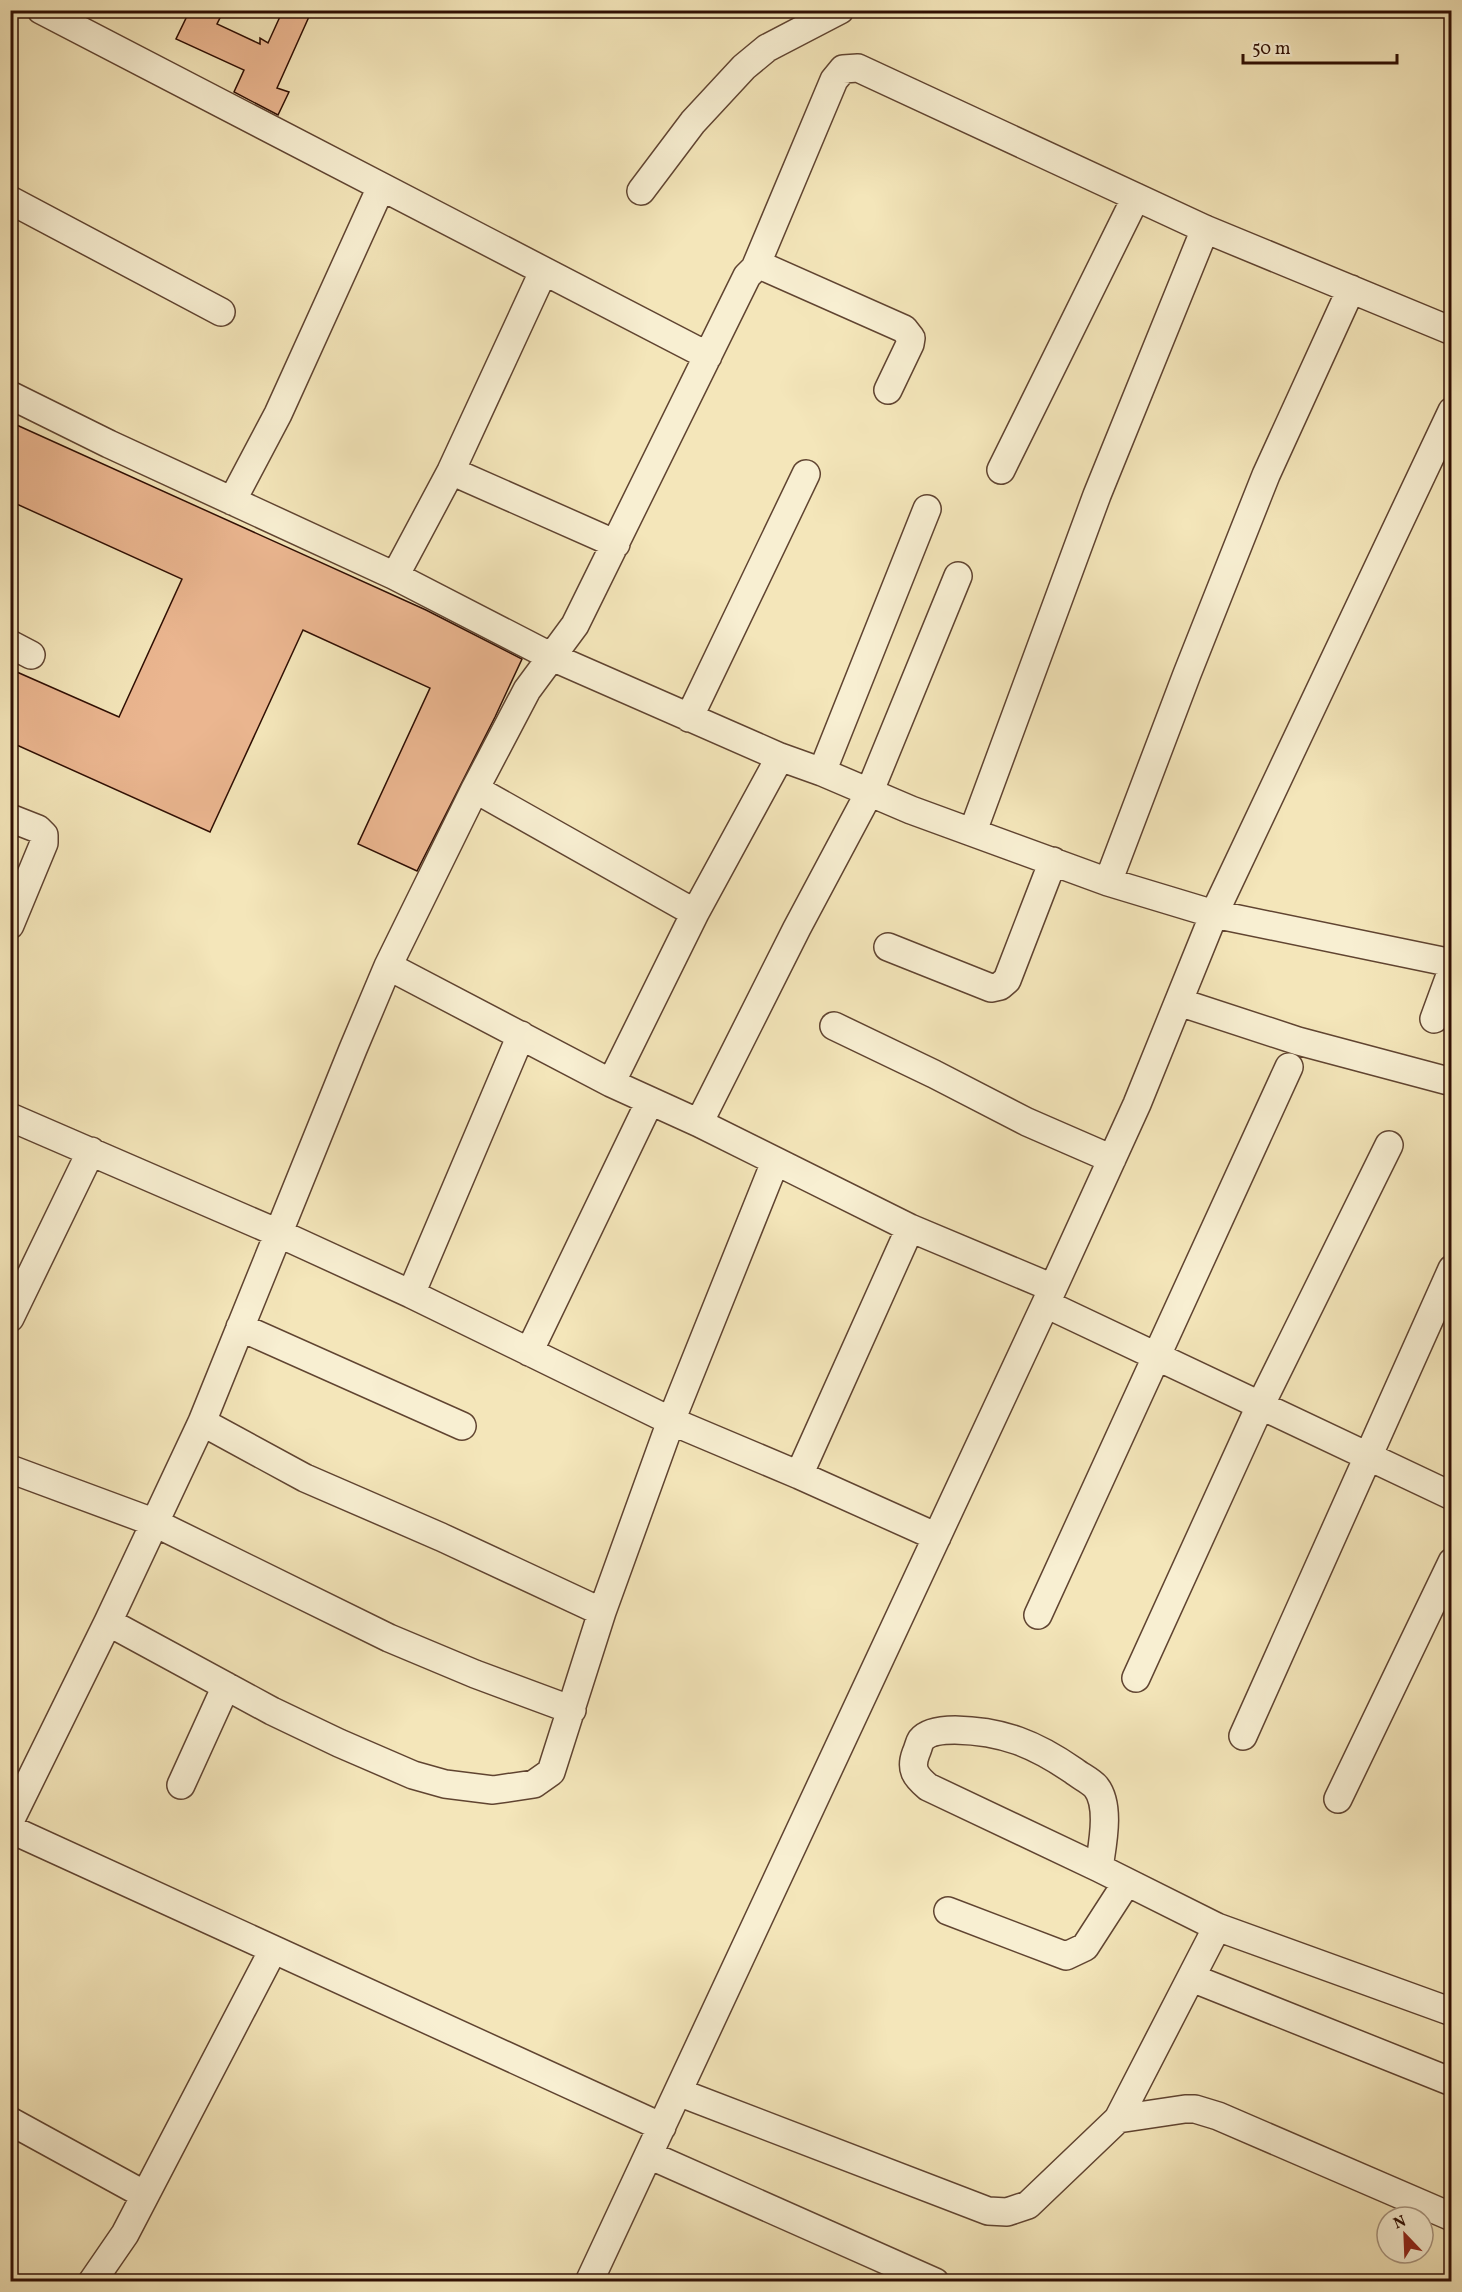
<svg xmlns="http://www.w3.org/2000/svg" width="1462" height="2292" font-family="Vollkorn,serif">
	<rect width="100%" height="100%" fill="#f4e6ba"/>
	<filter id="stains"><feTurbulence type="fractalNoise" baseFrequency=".00333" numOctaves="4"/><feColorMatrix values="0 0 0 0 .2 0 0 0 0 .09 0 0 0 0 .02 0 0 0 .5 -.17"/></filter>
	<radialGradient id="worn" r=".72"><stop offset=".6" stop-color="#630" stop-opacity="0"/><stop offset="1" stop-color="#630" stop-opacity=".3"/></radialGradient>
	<path fill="#ebb690" stroke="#2f0e03" stroke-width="1.5" d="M190,10H224L217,24L260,44V38L268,43L283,10H312L277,88L289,92L278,115L234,92L244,70L176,39Z
		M10,422L426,610L522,659L495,717L417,871L358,844L430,688L303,630L210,832L10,742V669L119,717L182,579L10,501Z"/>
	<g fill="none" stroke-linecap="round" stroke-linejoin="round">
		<defs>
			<path id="minor" d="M41,10L708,356
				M641,191L693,122L744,67L767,48L840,10
				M10,200L221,312
				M755,268L834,80L843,69L858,68L1205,229L1452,331
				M10,395L109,444L395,576L552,657L780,757L822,772L911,810L1108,882L1214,914L1452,963
				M1001,470L1136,197
				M451,471L616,544
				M232,501L278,414L381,187
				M395,576L451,471L543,272
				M10,644L31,655
				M689,718L806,474
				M822,772L927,509
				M475,789L695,913
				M10,818L38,829L44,835V843L10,925
				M973,831L1097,495L1205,229
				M1108,882L1187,674L1266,475L1351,289
				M888,947L991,988L1000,986L1007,980L1053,861
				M388,966L611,1083L699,1123L910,1228L1053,1288
				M1179,1002L1298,1041L1452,1082
				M1434,1019L1452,970
				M834,1026L934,1074L1027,1122L1112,1159
				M611,1083L695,913L780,757
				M10,1117L278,1233L411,1294L671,1421L799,1475L937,1537
				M699,1123L797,928L869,793L958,576
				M411,1294L521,1035
				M1046,1304L1452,1496
				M10,1318L91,1151
				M240,1327L462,1426
				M529,1352L650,1101
				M202,1422L305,1478L441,1537L602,1612
				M10,1469L153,1522L389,1638L475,1674L572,1710
				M799,1475L910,1228
				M1038,1615L1289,1067
				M108,1622L272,1711L339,1743L413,1775L445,1784L493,1790L534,1784L551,1772L602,1612L671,1421L775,1162
				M1136,1678L1260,1406L1389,1145
				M1243,1736L1452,1269
				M181,1785L226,1686
				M1338,1799L1452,1562
				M10,1821L108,1622L202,1422L353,1049L388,966L475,789L527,690L575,625L747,276L755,268L762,266L904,329L911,338L910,344L888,390
				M10,1829L662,2127
				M1099,1868C1102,1846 1111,1806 1096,1787C1091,1781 1080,1776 1074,1771C1035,1744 1003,1731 955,1730C945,1730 928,1731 921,1740C919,1743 918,1749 916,1753C910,1769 915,1776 928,1787L1099,1868L1217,1927L1452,2012
				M948,1911L1066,1956L1085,1947L1127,1882
				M1192,1978L1452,2082
				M678,2092L988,2211L1007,2212L1028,2205L1118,2119L1217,1927
				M1118,2119L1185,2109H1195L1218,2116L1452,2217
				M10,2121L145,2195
				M649,2155L935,2282
				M92,2282L125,2234L273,1950
				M589,2282L1053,1288L1137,1104L1214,914L1452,411"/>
		</defs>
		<use href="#minor" stroke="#604431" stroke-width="30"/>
		<use href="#minor" stroke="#f8efd2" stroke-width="27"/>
	</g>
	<rect width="1462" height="2292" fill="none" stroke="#f4e6ba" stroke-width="36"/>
	<rect x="12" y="12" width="1438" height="2268" fill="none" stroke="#2f0e03" stroke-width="3"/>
	<rect x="18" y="18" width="1426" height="2256" fill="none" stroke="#2f0e03" stroke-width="1.5"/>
	<g transform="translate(1405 2235) rotate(337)"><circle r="28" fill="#f8efd2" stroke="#a8957f" stroke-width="1.5"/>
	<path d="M0-4.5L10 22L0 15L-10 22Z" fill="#8f2418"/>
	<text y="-9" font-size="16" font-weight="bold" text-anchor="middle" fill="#2f0e03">N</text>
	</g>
	<path d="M1243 54v9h154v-9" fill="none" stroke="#2f0e03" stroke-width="3"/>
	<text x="1252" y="54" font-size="18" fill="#2f0e03" stroke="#f8efd2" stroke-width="4.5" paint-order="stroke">50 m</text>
	<rect width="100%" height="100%" filter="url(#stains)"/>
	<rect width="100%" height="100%" fill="url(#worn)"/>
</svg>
